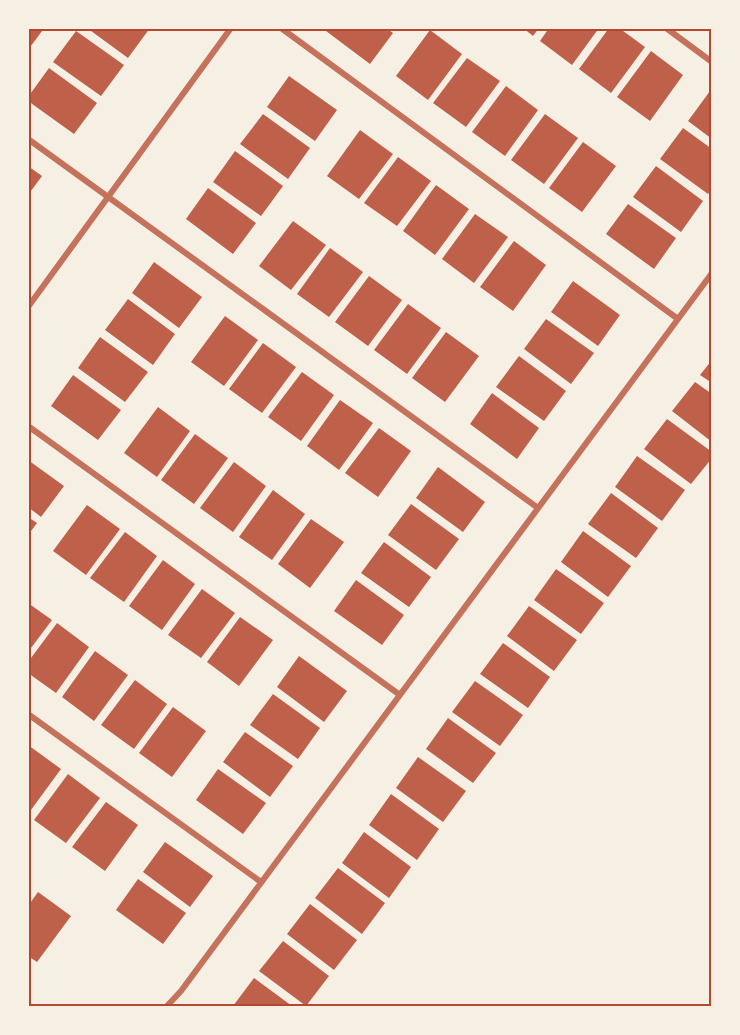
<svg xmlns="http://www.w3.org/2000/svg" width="740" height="1035" font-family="Raleway,sans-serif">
	<rect width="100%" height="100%" fill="#f6efe4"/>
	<path fill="#bf614a" d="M28,28H39L42,31L28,50Z
		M87,28H150L128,58Z
		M322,28H386L393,33L370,64Z
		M523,28H539L533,36Z
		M549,28H599L572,65L540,41Z
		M609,28H619L645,47L611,93L579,69Z
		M430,30L462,54L428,100L396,76Z
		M76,31L124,65L101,96L53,62Z
		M651,51L683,75L650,121L617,97Z
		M467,58L500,81L466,127L433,103Z
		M49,68L97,103L74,134L28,101V97Z
		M289,76L337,110L315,141L267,107Z
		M506,86L538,110L505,156L472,132Z
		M710,91L712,92V139L688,121Z
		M263,114L310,148L288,179L240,144Z
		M545,114L578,138L544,184L511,160Z
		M683,128L712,149V189L708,194L660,159Z
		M360,130L393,154L359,199L327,176Z
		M583,142L616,166L582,212L549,188Z
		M235,151L283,186L261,216L213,182Z
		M398,157L431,181L397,226L364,203Z
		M28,166L42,176L28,195Z
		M656,166L703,201L681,232L633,197Z
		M436,185L469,209L435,255L403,231Z
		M208,188L256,223L233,254L186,219Z
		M628,204L676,238L654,269L606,234Z
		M475,214L508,237L474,283L442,259Z
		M293,221L326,245L291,290L259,266Z
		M514,241L546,265L513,311L480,287Z
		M330,248L363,272L329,317L297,294Z
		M154,262L202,297L179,328L132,293Z
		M369,276L402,300L368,346L335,322Z
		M573,281L620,315L598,346L551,312Z
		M128,299L175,334L153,365L105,330Z
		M408,304L441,328L407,374L374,350Z
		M225,316L258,340L224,386L191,362Z
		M546,319L594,353L571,384L524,349Z
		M446,332L479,356L445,402L412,378Z
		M100,337L148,372L125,402L78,368Z
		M263,343L296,367L262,413L229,389Z
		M519,356L566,391L544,421L496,387Z
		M712,360V383L700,375Z
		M302,372L334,395L301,441L268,417Z
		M73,375L121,410L98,440L51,406Z
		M695,382L712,394V442L672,411Z
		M492,393L539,428L517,459L470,424Z
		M340,400L373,423L339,470L307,446Z
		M158,407L190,431L157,477L124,453Z
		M667,419L712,452V458L691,484L644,449Z
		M379,428L411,451L378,497L345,473Z
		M195,434L228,458L194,504L161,480Z
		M637,456L685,490L662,521L615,487Z
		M28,460L64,486L41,517L28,507Z
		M234,462L266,486L233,532L200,508Z
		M438,467L485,502L463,532L416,498Z
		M273,490L305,514L272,560L239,537Z
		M611,493L658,528L636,558L588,524Z
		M411,504L459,539L436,570L388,535Z
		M87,505L120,529L86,575L53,551Z
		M28,517L37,523L28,535Z
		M311,519L344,542L310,588L278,564Z
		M583,531L631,566L608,597L561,562Z
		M125,532L157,556L124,602L90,578Z
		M384,542L431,577L409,607L361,573Z
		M163,560L195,584L162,630L129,606Z
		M556,569L604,603L581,634L534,600Z
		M356,580L404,615L382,645L334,611Z
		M202,589L235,613L201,658L168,635Z
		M28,603L52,620L28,652Z
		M529,606L577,640L554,671L507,636Z
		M240,617L273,640L239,686L207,662Z
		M57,623L89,647L56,693L28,673V662Z
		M503,643L550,677L528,708L480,674Z
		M95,651L128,675L94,721L62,697Z
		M299,656L347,691L324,722L277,687Z
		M135,680L167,704L134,749L101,725Z
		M475,681L523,715L500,746L452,712Z
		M273,694L320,728L298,759L250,725Z
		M173,707L206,731L172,777L139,753Z
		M448,718L496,753L473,783L426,749Z
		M245,732L293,766L270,797L223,762Z
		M28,745L61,769L28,814Z
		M418,757L466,791L443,822L396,788Z
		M218,769L266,803L243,834L196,800Z
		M68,774L100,798L66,843L34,820Z
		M391,794L439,829L417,860L369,825Z
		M106,802L138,825L105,871L72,847Z
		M364,832L411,867L389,898L342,863Z
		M165,842L213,876L190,907L143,872Z
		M338,868L385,903L362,934L315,898Z
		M138,879L186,913L163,944L116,910Z
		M38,892L71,916L37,962L28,956V906Z
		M310,904L357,940L334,970L287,934Z
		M283,941L329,976L306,1006L259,971Z
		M254,978L292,1006H233Z"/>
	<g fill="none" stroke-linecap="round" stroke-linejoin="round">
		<path stroke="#c5725c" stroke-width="6" d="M281,28L678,319
			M666,28L712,62
			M28,139L538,508
			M28,307L231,28
			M28,426L400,695
			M28,714L261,882
			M167,1006L181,991L712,273"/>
	</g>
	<rect width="740" height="1035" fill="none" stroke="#f6efe4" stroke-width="60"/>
	<rect x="30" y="30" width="680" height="975" fill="none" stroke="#b5482f" stroke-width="2"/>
</svg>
